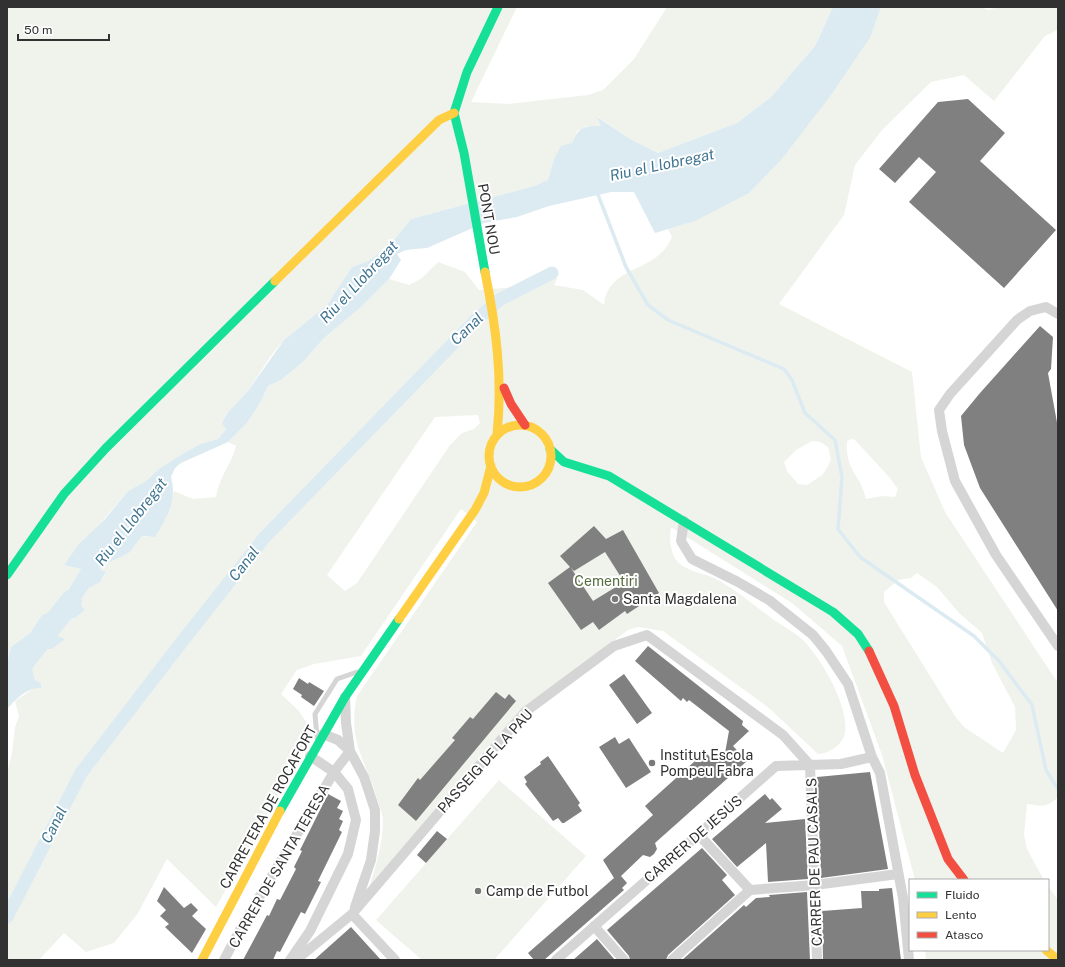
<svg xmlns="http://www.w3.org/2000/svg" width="1065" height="967" font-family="'Public Sans',sans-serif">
	<rect width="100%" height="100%" fill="#fff"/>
	<path fill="#f0f3ec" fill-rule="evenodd" d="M7,7H517L471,102L508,104L588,95L603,90L634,59L667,7H833L815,46L771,97L737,123L658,153L632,140L598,117L601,126H587L577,131L572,143L554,159L548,180L534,186L411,219L388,247L368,261L352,267L327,305L284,340L270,357L248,391L229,411L226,429L218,439L200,444L184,453L160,468L146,481L128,491L64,565L81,569L67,592L50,612L42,615L30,633L11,647L7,665Z
		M881,7H981L988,10L998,7H1058V30L1045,36L994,101L964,75L931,82L883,129L855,165L844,215L779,304L912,372L921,457L945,512L1058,683V797C1047,808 1042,806 1027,804L1024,835L1027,849L1044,880H915L882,755L842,646L792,603L671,527C669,539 670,555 680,564C690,572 703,573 714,578C735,589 755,606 774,620C783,626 796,633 804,641C822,660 849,706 845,733C843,744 829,754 818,754L769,708L663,631L638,627L628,630L525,707L369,888C376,865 383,843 383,819C382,813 379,805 377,799C365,758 347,740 357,696L477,522L461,509L361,656L314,664L297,670L281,694L299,711L313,733L216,907L167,859L138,913L114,943L86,952L64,933L39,960H7V774L12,753L15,727L19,716L15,701L41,683L35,680C29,663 31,662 42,649H52L42,639L54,623L75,618L85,610L77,603L89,588L100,582L106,573L99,570L102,566L129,553L142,536L150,537L166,519L174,491L193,499L216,497C219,476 232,464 236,446L228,442L247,423L260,403L268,386L281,380L303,362L324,338L360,308L389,279L409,285L422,278L438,262L465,272L479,290L515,287L550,268L557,279L554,285L583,290L604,305C608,264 657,274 672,237L668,229L695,221L871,36ZM478,415L480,423L474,429L462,433L450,445L357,583L345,591L327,575L435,417ZM851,439L855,440L890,478L898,489L895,497L882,496L866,499C861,474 845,472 847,441ZM812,441L820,442L828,447L831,460L827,468L822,475L807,485L798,484L787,471L784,462L796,450ZM917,573L937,587L959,613L982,633L992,663L1015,707L1016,730L1003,753L964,727L955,716L884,602V592L898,580L911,578Z
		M499,780L586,856L494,960H422L376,920Z
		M1048,886L1058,900V960H926L925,950H1048Z"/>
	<path fill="#dceaf2" d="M833,7H881L871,36L831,95L781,160L749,193L695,221L655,233L634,192H611L549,206L517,217L484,223L427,248L406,250L397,254L401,260L389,279L360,308L324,338L303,362L281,380L268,386L260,403L247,423L228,442L181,463L175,468L171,477C177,500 168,517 155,537L142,536L129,553L102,566L100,570L106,572L100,582L89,588L78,603L85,610L75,618L54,623L49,628L50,634L44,639L58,636L65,639L52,649H42C32,661 30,665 35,680L41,683V688C27,687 16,699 7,709V665L11,647L30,633L42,615L50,612L67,592L81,569L64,565L79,544L105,519L128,491L146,481L160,468L184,453L200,444L218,439L226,429L222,423L229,411L248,391L284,340L327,305L352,267L368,261L388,247L411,219L534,186L548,180L554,159L561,146L572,143C579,126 584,126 601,126L597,117L632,140L658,153L737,123L771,97L815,46Z"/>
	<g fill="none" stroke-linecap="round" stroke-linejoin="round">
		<path stroke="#dceaf2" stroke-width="3.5" d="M597,192L626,267L648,305L668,320L784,369L792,380L805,413L835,440L842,477L838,529L860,557L974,636L999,661L1032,705L1046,770L1058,789"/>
		<path stroke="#dceaf2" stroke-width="13" d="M7,917L81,773L181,643L264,538L475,321L499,300L552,273"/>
		<path stroke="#dceaf2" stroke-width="22" d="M7,683L71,601"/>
	</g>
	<path fill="#808080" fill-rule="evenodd" d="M968,99L1005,133L980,161L1056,230L1004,288L909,202L936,172L919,157L895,183L879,169L938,102Z
		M1040,326L1053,337L1051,369L1048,373L1058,428V611L980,488L964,445L961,416L980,393Z
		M594,526L606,539L623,530L659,593L627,614L625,611L599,630L593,622L581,630L548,583L570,567L560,556ZM605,552L624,582L593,601L571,568L574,571Z
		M648,646L743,721L742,725L749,731L733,746L747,761L655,843L657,849L654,854L650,857L643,855L621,876L627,883L622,888L624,890L544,960H534L528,953L614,878L603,860L653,815L645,806L705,752L714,761L725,753L729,731L689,700L687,702L683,698L681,701L635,661Z
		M624,674L652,713L637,724L609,685Z
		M299,678L308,684L309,682L324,691L314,706L301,697L302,695L293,689Z
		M496,692L505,699L509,694L516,701L416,821L398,805L418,778L420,780L455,740L452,738L470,717L473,719Z
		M615,737L619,744L629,738L651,772L626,788L599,747Z
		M548,756L580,803L578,805L582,811L564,823H562L558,818L553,821L525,784L527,782L524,777L541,764L540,762Z
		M870,772L888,869L821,878L817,777Z
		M328,794L341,801L337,808L343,811L339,819L343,821L339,830L342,832L318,881L321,882L305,914L301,912L280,952L277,951L273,960H243L267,915L269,916L277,899L280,900L296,869L294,867L302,851L300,850Z
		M765,794L770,800L772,798L782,809L765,823L805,819L808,879L768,882L766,843L737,867L712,839Z
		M437,831L447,839L426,863L417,855Z
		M702,848L727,875L722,880L735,895L668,955L666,960H630L629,956L607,930Z
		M164,887L184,908L191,903L198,910L192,916L206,929L192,953L165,927L169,924L160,916L166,910L157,901Z
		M892,888L901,960H823L822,911L862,908L861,891H879V889Z
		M807,892L810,960H682L744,905L746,907L756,898L770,897L769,895Z
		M351,927L381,960H314Z
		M597,939L615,960H573Z"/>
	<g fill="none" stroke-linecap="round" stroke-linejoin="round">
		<path stroke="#d5d5d5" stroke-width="5" d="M317,738L315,714L337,679L357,672"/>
		<path stroke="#d5d5d5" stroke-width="10" d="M1058,314L1046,307L1030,311L1017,320L950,394L939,410L942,431L955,481L996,555L1058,646
			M684,521L681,541L692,559L738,582L769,600L813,635L826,651L848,684L872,757L880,773L903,898L909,960
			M345,697L346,723L350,751L364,777L375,810V831L371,860L355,907
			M323,734L338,740L350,751
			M698,834L750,890
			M352,914L395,960
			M594,926L624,960
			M224,960L242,926L334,772L350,751
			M290,960L310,931L348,854L356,820L348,789L334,772L310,756
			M296,960L352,914L525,712L614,646L647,635L783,735L810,765L817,960
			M556,960L776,766L841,764L872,757
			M672,960L750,890L815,885L898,874"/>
		<path stroke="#16e098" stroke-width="9" d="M485,272L464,153L454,113L467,72L498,7
			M550,449L564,462L609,476L833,612L858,634L869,651
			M7,575L64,494L106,448L275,281
			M280,811L345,697L399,619"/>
		<path stroke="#ffcf43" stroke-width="9" d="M485,272C496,326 503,379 497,434
			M275,281L439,120L454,113
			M489 456a31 31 0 1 1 62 0a31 31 0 1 1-62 0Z
			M399,619L475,510L484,493L491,466
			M1046,950L1058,960
			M202,960L280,811"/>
		<path stroke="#f24e42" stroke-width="9" d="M504,388L511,404L525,425
			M869,651L894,706L915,775L948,859L964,880"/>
	</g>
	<g fill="#797979" stroke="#fff" stroke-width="1.5">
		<circle cx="615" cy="599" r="4"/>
		<circle cx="652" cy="763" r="4"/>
		<circle cx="478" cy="891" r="4"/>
	</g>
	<g text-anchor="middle" stroke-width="4" stroke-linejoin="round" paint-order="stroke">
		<g font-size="14" fill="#313131" stroke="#fff">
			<text transform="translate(489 219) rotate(80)" y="5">PONT NOU</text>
			<text transform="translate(485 761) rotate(-48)" y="5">PASSEIG DE LA PAU</text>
			<text transform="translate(268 807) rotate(-61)" y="5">CARRETERA DE ROCAFORT</text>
			<text transform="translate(693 839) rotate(-41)" y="5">CARRER DE JESÚS</text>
			<text transform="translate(814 862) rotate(-92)" y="5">CARRER DE PAU CASALS</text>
			<text transform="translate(279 866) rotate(-60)" y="5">CARRER DE SANTA TERESA</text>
		</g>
		<g font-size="14" fill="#566c3f" stroke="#fff">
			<text x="606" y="586">Cementiri</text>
		</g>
		<g font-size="14" fill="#313131" stroke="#fff" text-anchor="start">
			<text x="623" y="604">Santa Magdalena</text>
			<text x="660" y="760">Institut Escola<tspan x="660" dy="16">Pompeu Fabra</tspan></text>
			<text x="486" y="896">Camp de Futbol</text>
		</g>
		<g font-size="15" font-style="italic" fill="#407591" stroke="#fff">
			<text transform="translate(662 165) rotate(-12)" y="5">Riu el Llobregat</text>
			<text transform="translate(359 282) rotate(-47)" y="5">Riu el Llobregat</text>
			<text transform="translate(467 329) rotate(-44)" y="5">Canal</text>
			<text transform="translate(131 522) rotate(-52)" y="5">Riu el Llobregat</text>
			<text transform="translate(244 564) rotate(-52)" y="5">Canal</text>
			<text transform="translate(54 825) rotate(-63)" y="5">Canal</text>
		</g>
	</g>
	<rect width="1065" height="967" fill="none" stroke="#313131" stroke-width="16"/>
	<rect x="909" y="879" width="140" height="72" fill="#ffffff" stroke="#adadad"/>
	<rect x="917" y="892" width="20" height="6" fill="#16e098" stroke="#adadad"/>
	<text x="945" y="899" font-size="12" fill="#313131">Fluido</text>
	<rect x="917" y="912" width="20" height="6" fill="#ffcf43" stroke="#adadad"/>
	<text x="945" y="919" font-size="12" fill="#313131">Lento</text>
	<rect x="917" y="932" width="20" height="6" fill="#f24e42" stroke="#adadad"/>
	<text x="945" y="939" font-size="12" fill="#313131">Atasco</text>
	<path d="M18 34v6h91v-6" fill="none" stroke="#313131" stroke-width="2"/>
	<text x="24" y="34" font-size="12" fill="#313131" stroke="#ffffff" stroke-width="3" paint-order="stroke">50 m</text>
</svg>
